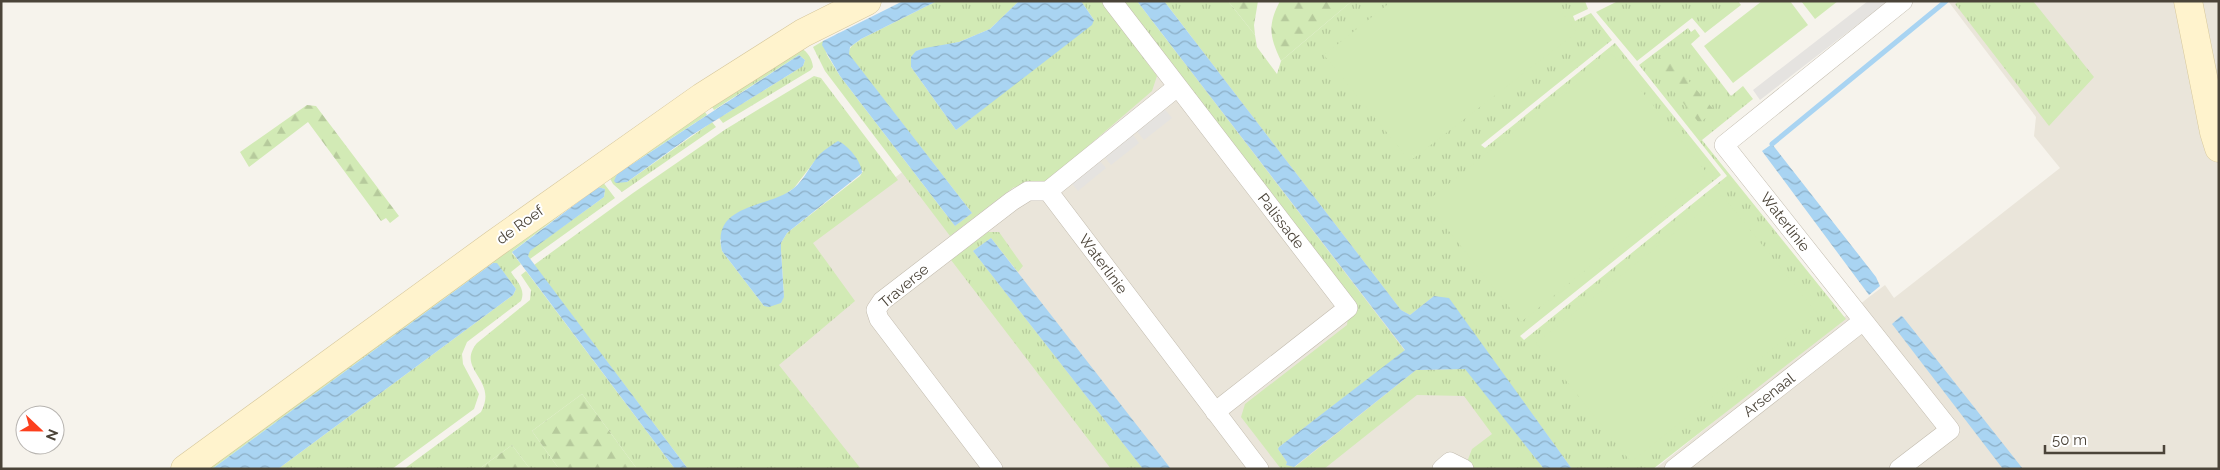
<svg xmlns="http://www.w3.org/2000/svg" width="2220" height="470" font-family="Raleway,sans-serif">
	<defs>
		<pattern id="grass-tufts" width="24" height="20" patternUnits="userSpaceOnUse" patternTransform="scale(1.25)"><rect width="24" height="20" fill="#d2eab5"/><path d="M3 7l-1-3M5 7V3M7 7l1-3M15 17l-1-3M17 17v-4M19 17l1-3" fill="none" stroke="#b6ca9c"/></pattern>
		<pattern id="forest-firs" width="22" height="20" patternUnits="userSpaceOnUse" patternTransform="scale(1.25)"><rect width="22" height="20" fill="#d2eab5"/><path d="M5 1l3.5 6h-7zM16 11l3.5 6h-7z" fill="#b6ca9c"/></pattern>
		<pattern id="water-waves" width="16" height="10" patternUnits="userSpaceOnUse" patternTransform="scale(1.25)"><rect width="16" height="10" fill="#a9d4f2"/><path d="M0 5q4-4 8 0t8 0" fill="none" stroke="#8caec5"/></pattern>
	</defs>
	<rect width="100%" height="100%" fill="#f6f3ec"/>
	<path fill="#eae5da" d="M1948,1H2219V469H1655L1869,297L1885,285L1894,298L2060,168L2034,136L2036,117Z
		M1215,21L1600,469H817L744,373L807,244L905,170L948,227Z"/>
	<path fill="url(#grass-tufts)" fill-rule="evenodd" d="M937,1H1019L990,29L959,42L916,51L911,67L956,130L1094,20L1081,1H1101L1157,76L1152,91L1044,184L1017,189L1014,187L950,236L825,71L813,47L823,41L827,55L840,76L955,226L972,213L849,55C848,46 855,44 861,39Z
		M1120,1H1137L1405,351L1279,447L1278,449L1287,462L1286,465L1295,467L1416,370L1466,369L1544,469L1473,468L1467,462L1472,449L1492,434L1464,396L1417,395L1324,469H1281L1241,417L1245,404L1347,325L1348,317L1358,309Z
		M1164,1H1228L1255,35L1257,47L1277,74L1281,61L1352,1H1585L1588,9L1573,16L1575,21L1591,13L1612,40L1481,145L1485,148L1615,43L1721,175L1520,336L1524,340L1727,176L1639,65L1688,28L1691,32L1695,29L1700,36L1691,44L1731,96L1743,86L1753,99L1702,140L1846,319L1653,469H1572L1449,299L1434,296L1410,315L1401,310Z
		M1618,1H1738L1741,5L1705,33L1692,18L1637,61L1596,12Z
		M1959,1H2033L2094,77L2049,126L1955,4Z
		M801,48C808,52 812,59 813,67L811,70L723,123L719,118L803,66L805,60L799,55L714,110L709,102Z
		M814,76L821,78L898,180L813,243L855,301L779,365L861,469H688L534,265L633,193L726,129ZM814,162L863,171L860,176L787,233L781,243V250L784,296L781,303L764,306L722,251L720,240L794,188Z
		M701,106L707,115L617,174L616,179L627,182L712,122L716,127L622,192L613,184L608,175Z
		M599,177L615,198L530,259L528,256L529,251L604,197L605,189L597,187L513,251L512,253L521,264L511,272C517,282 526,289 521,301L467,342L462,354L463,364L479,394L474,409L392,469H278L513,295L516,289L501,269L493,263L212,469H199Z
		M988,232H999L1023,266L1018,272L991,238L973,251L1143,469H1111L951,260Z
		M526,271L675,469H637L582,394L532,431L559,469H530L512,445L479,469H404L481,412C499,379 455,370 477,343L530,300L531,290L521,275Z"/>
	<path fill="url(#forest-firs)" d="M1228,1H1258L1254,25L1255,35Z
		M1280,1H1352L1281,61C1270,37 1267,26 1280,1Z
		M1665,54L1715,111L1699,123L1654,66L1657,60Z
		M307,105L316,106L399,216L390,223L386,218L381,221L308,122L249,167L240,152Z
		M582,394L637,469H559L532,431Z
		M512,445L530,469H479Z"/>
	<path fill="#d2eab5" d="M1392,1H1553L1577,32L1410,161L1324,55Z
		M1762,1H1790L1808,25L1733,83L1704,46Z
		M1801,1H1838L1815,19Z
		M1612,54L1707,173L1521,322L1426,202Z
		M1722,195L1817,313L1631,462L1536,343Z"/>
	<path fill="#e5e3e0" d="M1868,1H1888L1760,100L1753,90Z
		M1163,107L1172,118L1144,140L1135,129Z
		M1131,132L1139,143L1111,165L1102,154Z
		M1097,158L1106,168L1078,191L1069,180Z"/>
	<path fill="url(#water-waves)" d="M903,1H937L861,39L850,47L849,54L972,213L955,226L840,76L822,45L823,41Z
		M1019,1H1081L1094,20L1092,25L956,130L911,67V57L916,51L925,48L959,42L990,29Z
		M1137,1H1164L1401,310L1410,315L1434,296L1449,298L1572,469H1544L1465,369L1416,370L1294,467L1286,465L1287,462L1278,449L1279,447L1405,350Z
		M799,55L805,60L803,66L692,135L627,182L616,183L614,181L617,174Z
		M838,141C848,145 862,162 862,173L787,233L781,243V250L784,297L781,303L769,307L764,306L722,251C711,203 768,209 794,188C805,179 810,165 820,154C825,149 832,145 838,141Z
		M1772,144L1876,277L1880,286L1869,295L1762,151Z
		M598,187L605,189L604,197L530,251L528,256L688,469H675L512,252Z
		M991,238L1171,469H1143L973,251Z
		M493,263H497L516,289L513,295L278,469H212Z
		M1901,316L1903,317L2023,469H2003L1892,324Z"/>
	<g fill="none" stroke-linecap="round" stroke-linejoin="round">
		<path stroke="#a9d4f2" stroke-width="5" d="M1772,144L1946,1"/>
		<defs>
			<path id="street" d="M1112,1L1348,308L1215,412
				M1177,87L1048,191L1259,469
				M993,469L879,319L876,310L882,301L1012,201L1028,191H1048
				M1442,469L1450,462L1464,469
				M1674,469L1863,321
				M1899,469L1950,430L1724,145L1903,1"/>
			<path id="secondary" d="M2188,1L2214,132L2219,148
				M185,469L494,244L702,97L803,33L867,1"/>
		</defs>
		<use href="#street" stroke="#c2bbae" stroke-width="20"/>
		<use href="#secondary" stroke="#d6c79b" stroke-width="29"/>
		<use href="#street" stroke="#fff" stroke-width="19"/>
		<use href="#secondary" stroke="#fff3cd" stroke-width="28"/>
	</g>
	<g text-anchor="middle" stroke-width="4" stroke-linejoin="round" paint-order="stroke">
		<g font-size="15" fill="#4b4439" stroke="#fff">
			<text transform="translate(1281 221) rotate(52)" y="5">Palissade</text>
			<text transform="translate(1785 222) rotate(52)" y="5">Waterlinie</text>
			<text transform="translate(520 225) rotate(-36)" y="5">de Roef</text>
			<text transform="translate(1103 264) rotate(53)" y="5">Waterlinie</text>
			<text transform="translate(904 286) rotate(-40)" y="5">Traverse</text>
			<text transform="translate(1769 395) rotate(-38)" y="5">Arsenaal</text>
		</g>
	</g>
	<rect width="2220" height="470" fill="none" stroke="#4b4439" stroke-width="5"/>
	<g transform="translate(40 430) rotate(112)"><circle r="24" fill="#ffffff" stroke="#b7b4b0"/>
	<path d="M0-4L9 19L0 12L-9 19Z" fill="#fc3f1d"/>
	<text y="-8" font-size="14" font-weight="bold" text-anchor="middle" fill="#4b4439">N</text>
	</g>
	<path d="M2045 445v8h119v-8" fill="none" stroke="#4b4439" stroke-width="2.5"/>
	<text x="2052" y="445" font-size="15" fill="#4b4439" stroke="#ffffff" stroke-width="4" paint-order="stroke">50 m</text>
</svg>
